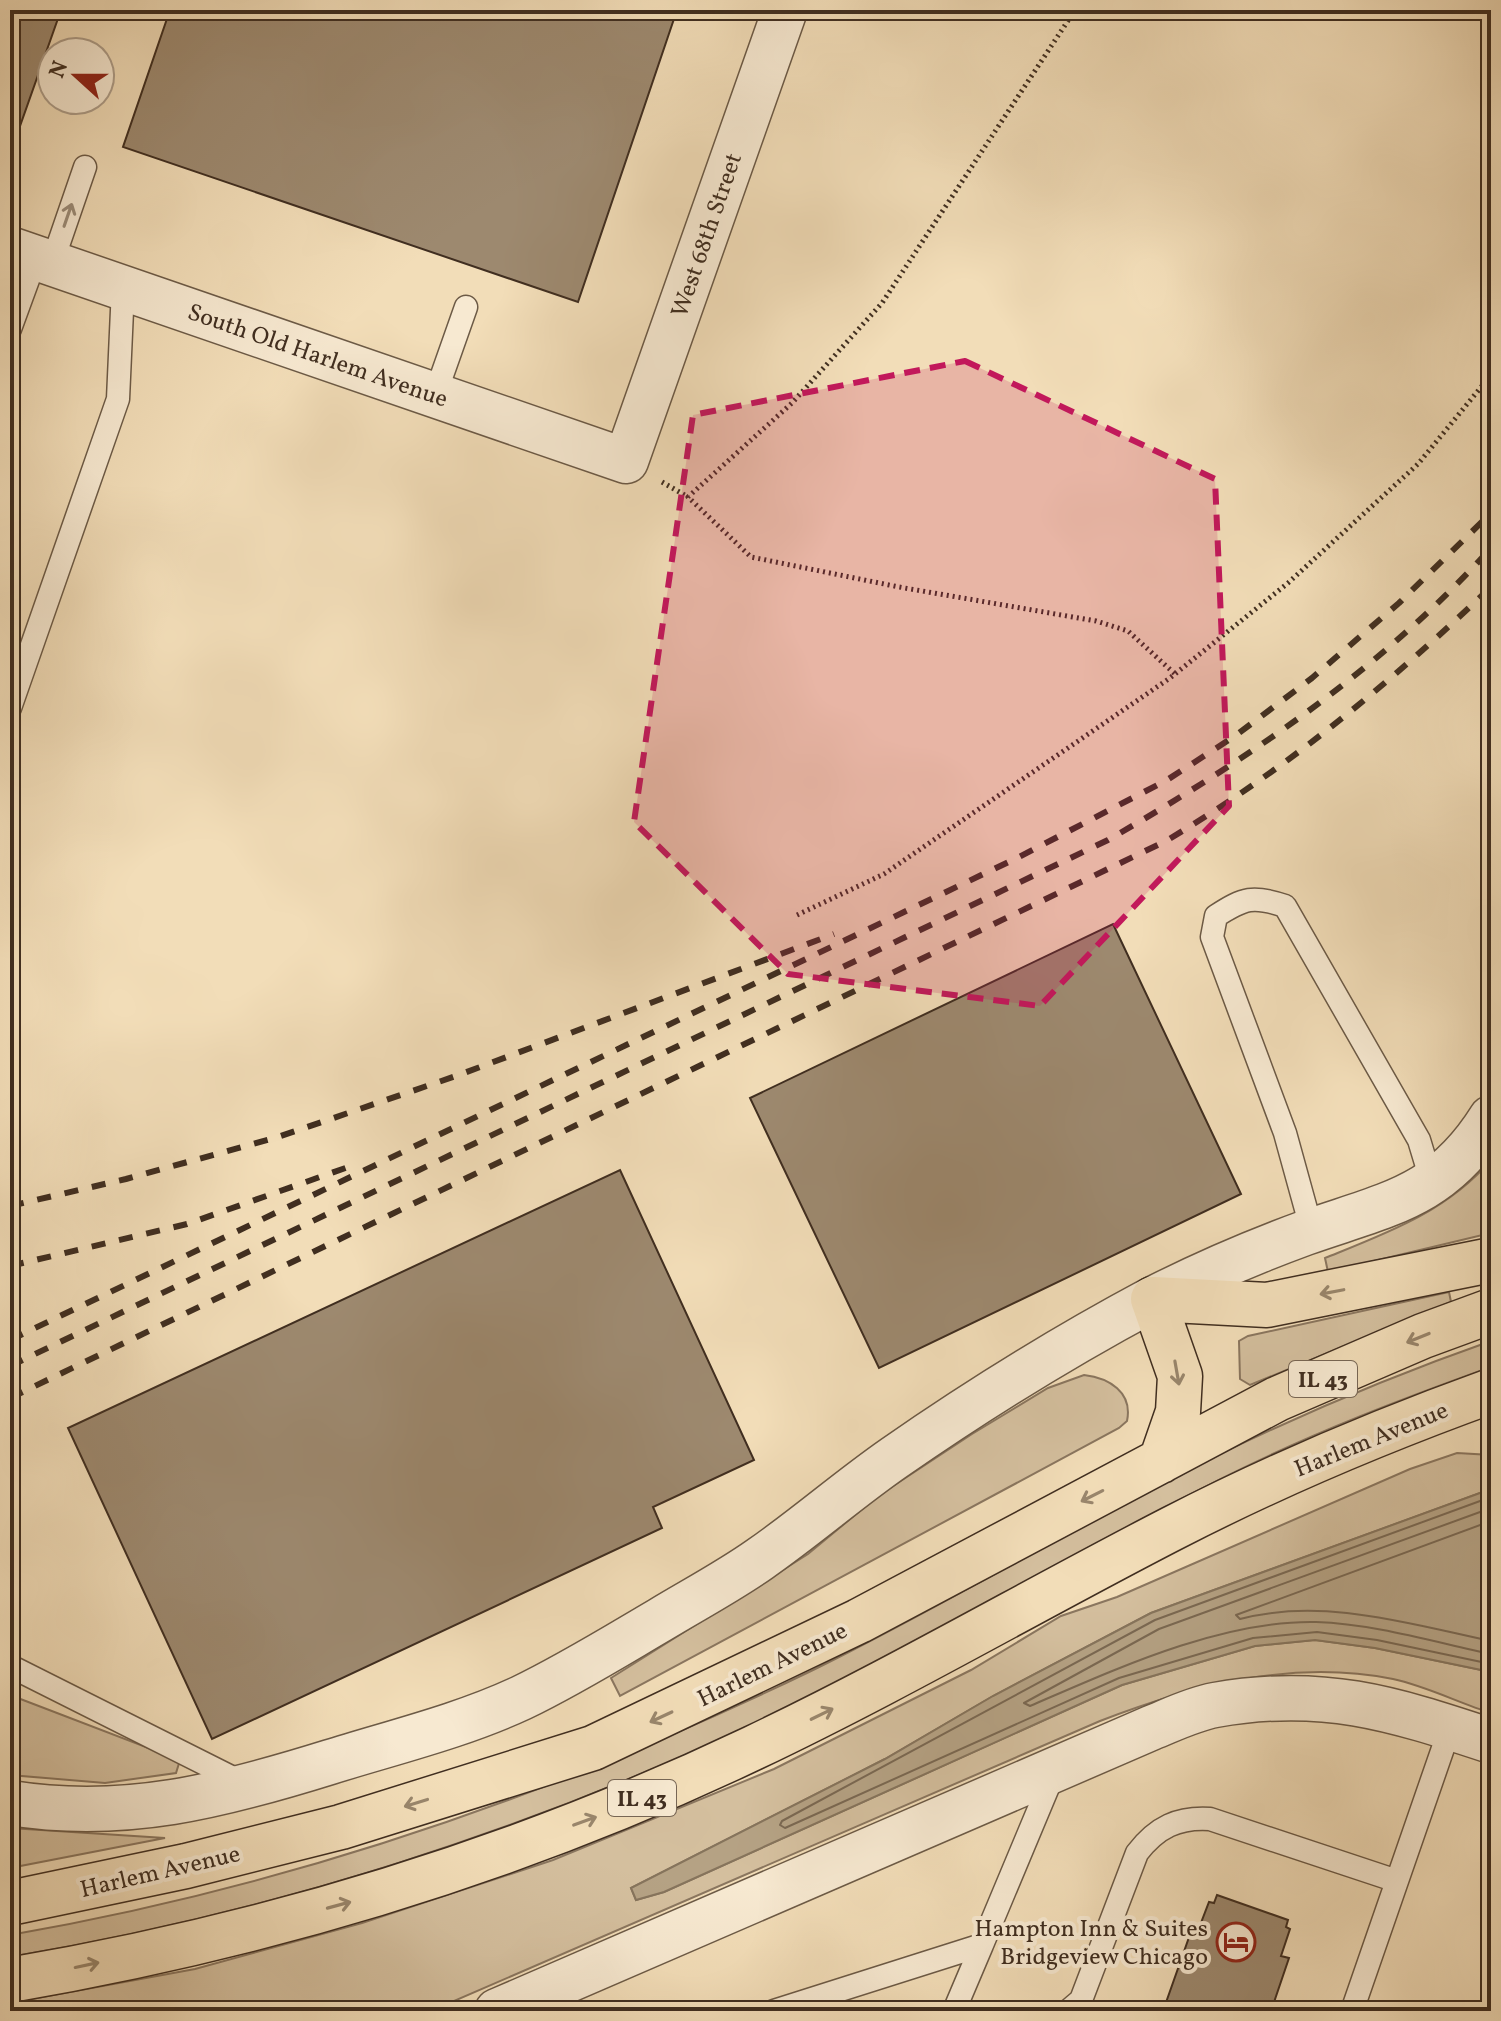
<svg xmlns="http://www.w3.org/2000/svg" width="1501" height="2021" font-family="Vollkorn,serif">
	<rect width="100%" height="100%" fill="#f2ddb8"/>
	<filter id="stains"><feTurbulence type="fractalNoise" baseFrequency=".0025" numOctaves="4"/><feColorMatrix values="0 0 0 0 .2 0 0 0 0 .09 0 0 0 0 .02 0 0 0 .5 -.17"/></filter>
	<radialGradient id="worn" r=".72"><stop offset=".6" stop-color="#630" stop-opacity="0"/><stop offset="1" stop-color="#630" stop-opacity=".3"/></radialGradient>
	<path fill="#d4bf9e" stroke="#8a765f" stroke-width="2" d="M1491,1160V1233L1328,1272L1325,1258C1387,1233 1446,1212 1491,1160Z
		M1449,1292L1451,1302L1250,1385L1240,1379L1239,1341L1248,1336Z
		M1491,1341V1367C1402,1399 1315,1432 1231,1474C1077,1550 930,1640 775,1714C539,1827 268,1915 10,1957V1935C288,1887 557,1794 811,1671C948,1604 1079,1523 1216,1456C1306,1412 1397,1374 1491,1341Z
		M1084,1375C1109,1378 1133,1392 1127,1421L1119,1428L620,1696L611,1678L808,1554L878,1496L972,1434L1048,1388Z
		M1457,1453L1491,1455V1489L1151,1613L993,1696L885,1759L631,1888L636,1900L664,1892L1122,1685L1255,1646L1315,1640L1375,1648L1491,1672V1713C1459,1703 1426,1686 1393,1679C1292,1659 1193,1685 1100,1721L431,2011H10V2003L195,1969L362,1923L553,1860L774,1769L971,1670L1061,1616L1117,1597L1410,1469Z
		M10,1695L180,1760L176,1773L105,1783L10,1775Z
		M10,1828L165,1838L10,1868Z"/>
	<path fill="#b5a284" stroke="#86745c" stroke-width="2" d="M1491,1489V1672L1375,1648L1315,1640L1255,1646L1122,1685L664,1892L636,1900L631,1888L885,1759L993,1696L1151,1613Z"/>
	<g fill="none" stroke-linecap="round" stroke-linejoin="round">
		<path stroke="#7a6852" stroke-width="2" d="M1491,1497L1155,1620L782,1821L780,1825L785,1828L1119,1678L1253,1638L1317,1632L1377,1640L1491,1664
			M1491,1508L1159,1629L1024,1703L1030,1706C1116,1669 1221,1620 1316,1622C1375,1624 1434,1642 1491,1654
			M1491,1521L1236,1615L1240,1619C1323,1597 1410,1624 1491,1641"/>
	</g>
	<path fill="#9d896f" stroke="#402e20" stroke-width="2" d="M10,10H61L14,143L10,142Z
		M170,10H677L578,302L123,147Z
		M1113,924L1241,1194L879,1368L750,1098Z
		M620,1170L754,1460L653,1507L662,1528L212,1739L68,1428Z
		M1217,1895L1288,1920L1286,1927L1290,1929L1281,1956L1289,1958L1271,2011H1163L1193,1926L1199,1928L1209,1902L1214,1903Z"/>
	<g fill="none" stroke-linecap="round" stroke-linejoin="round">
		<defs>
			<path id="service" d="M52,263L85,167
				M10,329L36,258
				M435,395L466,307
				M10,708L118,399L123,288
				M1312,1231L1285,1133L1212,937L1216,916C1244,898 1253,895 1285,906L1419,1140L1432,1183
				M10,1666L245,1784
				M982,1945L1054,1773
				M774,2011L982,1945L954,2011
				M1068,2011L1081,2000L1137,1853C1157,1827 1178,1817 1210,1819L1397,1881
				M1352,2011L1450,1728"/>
			<path id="minor" d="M10,249L626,461L785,10
				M10,1803C125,1821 221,1796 330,1762C394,1742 461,1726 521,1698C569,1675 614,1647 660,1620C693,1600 729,1581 760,1559C806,1527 848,1490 894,1458C976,1401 1063,1347 1151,1300C1200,1275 1253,1252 1305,1233C1387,1204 1441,1198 1491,1118
				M497,2011L1151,1728C1171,1720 1193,1709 1215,1705C1322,1686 1391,1708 1491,1741"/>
			<path id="primary" d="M1161,1461L1178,1412L1180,1376L1153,1299L1267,1305L1491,1260
				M10,1903L186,1866L341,1827L593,1748L859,1621L1277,1399L1423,1336L1491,1311
				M10,1980C267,1936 518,1860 753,1748C896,1680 1033,1600 1173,1528C1276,1475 1383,1430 1491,1391"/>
		</defs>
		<use href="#service" stroke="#6c5a46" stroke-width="25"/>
		<use href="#minor" stroke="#6c5a46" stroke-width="47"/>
		<use href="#primary" stroke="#402e20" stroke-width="47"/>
		<path stroke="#402e20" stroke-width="5" stroke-dasharray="2 4" stroke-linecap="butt" d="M1075,10L882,303L792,403L688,497L751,557L899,587L1096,621L1128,631L1175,674
			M662,482L688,497
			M797,915L884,874L1170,678L1288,583L1418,464L1491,375"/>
		<use href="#service" stroke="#f7e9d1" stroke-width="22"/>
		<use href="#minor" stroke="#f7e9d1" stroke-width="44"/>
		<use href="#primary" stroke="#f2ddb8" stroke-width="44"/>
		<path stroke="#402e20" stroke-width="6" stroke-dasharray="14 14" stroke-linecap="butt" d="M10,1206L126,1179L278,1137L456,1076L834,934
			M10,1266L187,1224L351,1166
			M10,1340L1019,857L1167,780L1235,736L1312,678L1399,603L1491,513
			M10,1366L1108,840C1247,760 1383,668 1491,548
			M10,1398L1166,841C1288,768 1389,684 1491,587"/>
	</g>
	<defs><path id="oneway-shaft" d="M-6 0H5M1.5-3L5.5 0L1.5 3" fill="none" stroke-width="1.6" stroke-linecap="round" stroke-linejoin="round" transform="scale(2)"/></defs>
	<use stroke="#9c8c78" href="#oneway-shaft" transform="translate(68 215) rotate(-71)"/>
	<g stroke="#99866c">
		<use href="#oneway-shaft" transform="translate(1332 1292) rotate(169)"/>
		<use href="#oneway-shaft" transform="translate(1418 1338) rotate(158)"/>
		<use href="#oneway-shaft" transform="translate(1177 1373) rotate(80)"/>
		<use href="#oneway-shaft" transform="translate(1092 1496) rotate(153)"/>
		<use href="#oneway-shaft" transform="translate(822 1714) rotate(-26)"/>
		<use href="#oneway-shaft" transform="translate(661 1717) rotate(155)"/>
		<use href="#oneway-shaft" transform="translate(416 1803) rotate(163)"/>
		<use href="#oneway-shaft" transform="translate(585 1821) rotate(-20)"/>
		<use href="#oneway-shaft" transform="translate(339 1905) rotate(-15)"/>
		<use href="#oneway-shaft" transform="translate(87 1965) rotate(-12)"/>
	</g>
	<path fill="#c2185b" fill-opacity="0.2" stroke="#c2185b" stroke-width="6" stroke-dasharray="16 10" stroke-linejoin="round" d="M965,361L1215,479L1229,806L1040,1006L788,974L634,822L693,415Z"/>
	<defs>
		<symbol id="hotel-ring" viewBox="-11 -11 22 22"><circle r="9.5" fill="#f7e9d1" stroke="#8f2418" stroke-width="1.5"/><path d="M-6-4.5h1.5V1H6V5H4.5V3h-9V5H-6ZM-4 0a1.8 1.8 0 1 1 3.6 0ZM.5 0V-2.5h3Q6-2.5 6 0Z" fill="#8f2418"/></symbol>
	</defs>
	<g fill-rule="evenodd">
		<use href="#hotel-ring" x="1214" y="1920" width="44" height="44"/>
	</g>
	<g text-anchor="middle" stroke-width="8" stroke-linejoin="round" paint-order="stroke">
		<g fill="#f7e9d1" stroke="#765" stroke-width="2">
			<rect x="1289" y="1361" width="68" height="36" rx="6"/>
			<rect x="608" y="1780" width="68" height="36" rx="6"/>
		</g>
		<g font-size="22" font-weight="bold" fill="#402e20">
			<text x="1323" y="1387">IL 43</text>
			<text x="642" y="1806">IL 43</text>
		</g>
		<g font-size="24" fill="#402e20" stroke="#f7e9d1">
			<text transform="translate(706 235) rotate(-71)" y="8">West 68th Street</text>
			<text transform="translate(318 355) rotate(19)" y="8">South Old Harlem Avenue</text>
			<text transform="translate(1371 1439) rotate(-22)" y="8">Harlem Avenue</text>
			<text transform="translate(772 1664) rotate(-26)" y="8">Harlem Avenue</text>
			<text transform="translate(160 1871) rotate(-13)" y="8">Harlem Avenue</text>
		</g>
		<g font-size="24" fill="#402e20" stroke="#f7e9d1" text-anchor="end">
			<text x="1208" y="1936">Hampton Inn &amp; Suites<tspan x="1208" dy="28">Bridgeview Chicago</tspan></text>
		</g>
	</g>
	<rect width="1501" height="2021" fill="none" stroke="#f2ddb8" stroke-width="40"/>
	<rect x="12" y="12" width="1477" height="1997" fill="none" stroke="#402e20" stroke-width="4"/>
	<rect x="20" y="20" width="1461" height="1981" fill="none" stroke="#402e20" stroke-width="2"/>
	<g transform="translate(76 76) rotate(291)"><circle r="38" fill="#f7e9d1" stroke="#ae9e8a" stroke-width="2"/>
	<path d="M0-6L14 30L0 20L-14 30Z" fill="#8f2418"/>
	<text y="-12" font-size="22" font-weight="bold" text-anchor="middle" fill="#402e20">N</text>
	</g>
	<rect width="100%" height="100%" filter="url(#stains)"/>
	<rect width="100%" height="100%" fill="url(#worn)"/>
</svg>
